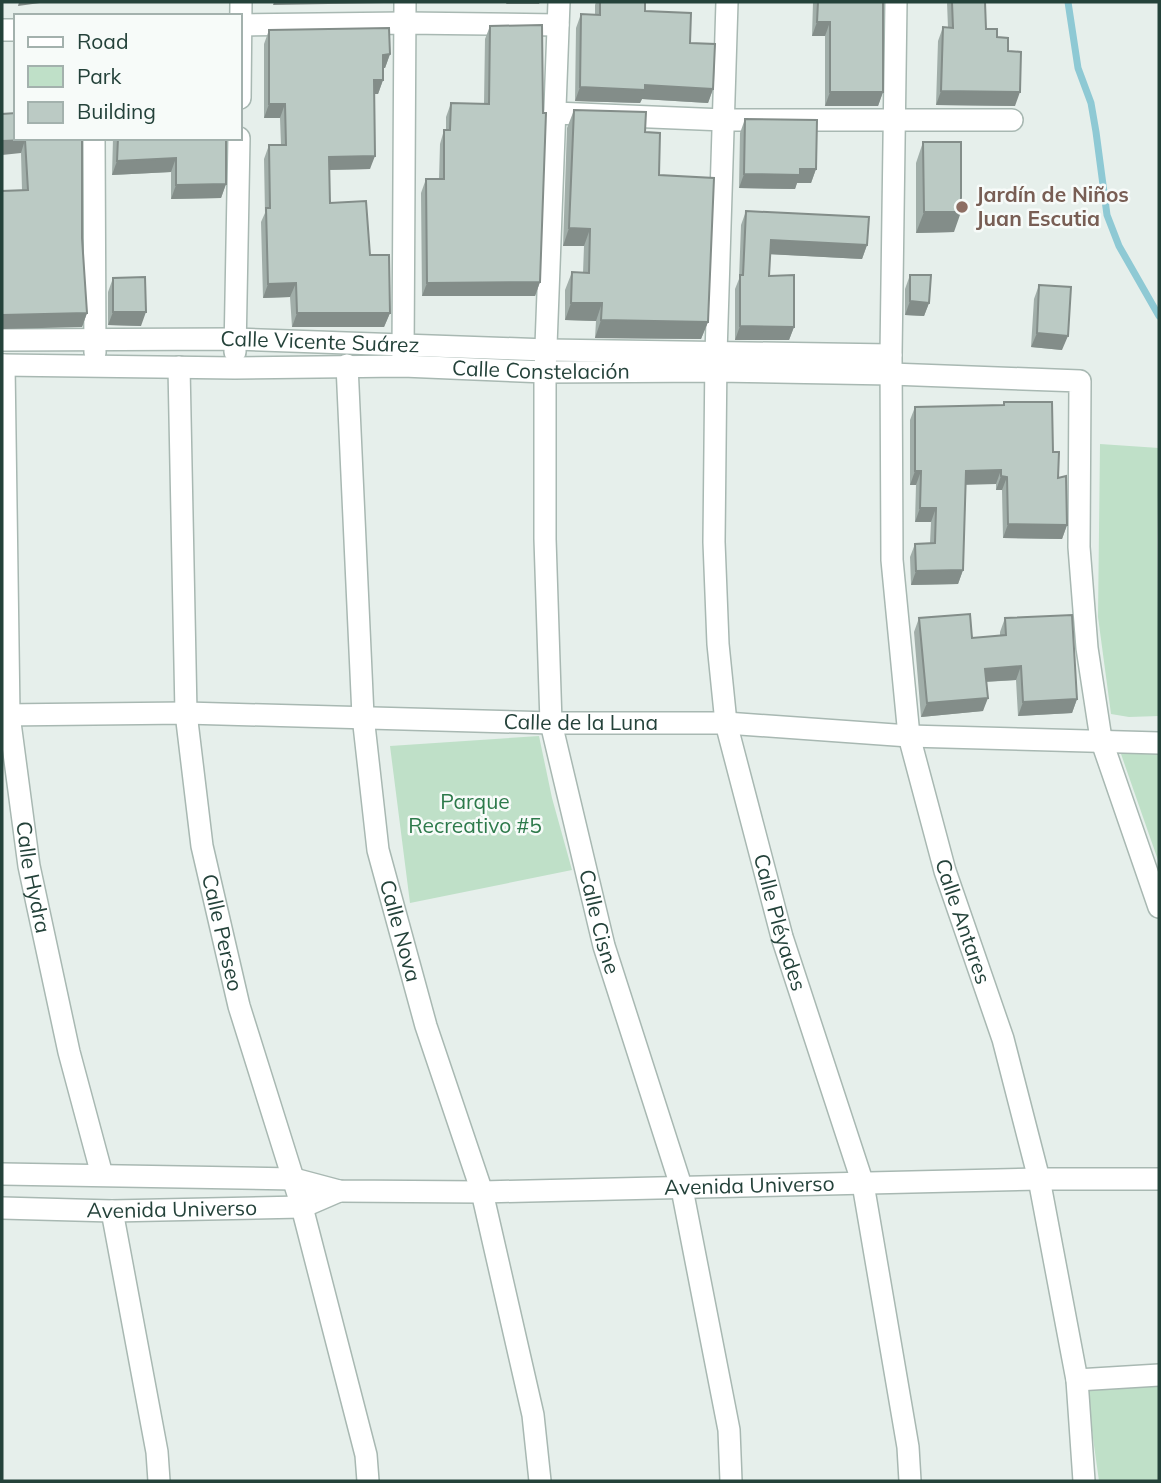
<svg xmlns="http://www.w3.org/2000/svg" width="1161" height="1483" font-family="Mulish,sans-serif">
	<rect width="100%" height="100%" fill="#e6efeb"/>
	<path fill="#bfe0c8" d="M1100,444L1159,448L1157,542L1159,716L1129,717L1111,714L1098,617Z
		M539,736L552,798L572,870L410,903L390,746Z
		M1159,751V863L1121,754Z
		M1159,1385V1481H1099L1086,1388Z"/>
	<g fill="none" stroke-linecap="round" stroke-linejoin="round">
		<path stroke="#8ec9d4" stroke-width="7" d="M1068,2L1078,68L1091,103L1096,132L1107,215L1119,246L1159,316"/>
		<defs>
			<g id="minor">
				<path id="s1" d="M559,2L545,372V539L551,723L604,946L682,1189L729,1430L731,1481"/>
				<path id="s2" d="M727,2L716,354L714,542L718,644L726,723L782,937L863,1184L908,1447L910,1481"/>
				<path id="s3" d="M896,2L891,355L892,560L909,736L945,871L1003,1039L1039,1179L1077,1380L1084,1481"/>
				<path d="M240,25L405,23L558,25"/>
				<path d="M2,30H16"/>
				<path d="M240,98L241,2"/>
				<path d="M555,113L724,120H1012"/>
				<path d="M94,138L95,353"/>
				<path id="s4" d="M2,340L236,339L547,350L891,355"/>
				<path d="M235,352L239,138"/>
				<path d="M403,356L405,2"/>
				<path id="s5" d="M2,365L235,368L403,366L545,372L716,371L891,374L1080,381L1079,547L1087,648L1101,739L1159,907"/>
				<path id="s6" d="M4,365L9,715L29,866L69,1052L102,1175"/>
				<path id="s7" d="M347,365L363,716L378,850L426,1026L482,1192L533,1415L540,1481"/>
				<path id="s8" d="M179,367L186,713L202,846L239,1006L302,1207L366,1455L368,1481"/>
				<path id="s9" d="M2,715L186,713L551,723H726L909,736L1159,743"/>
				<path id="s10" d="M2,1174L294,1179L339,1191L482,1192L1039,1179H1159"/>
				<path id="s11" d="M2,1208L112,1211L302,1207L339,1191"/>
				<path d="M112,1211L157,1452L159,1481"/>
				<path d="M1077,1380L1159,1375"/>
			</g>
		</defs>
		<use href="#minor" stroke="#a8b8b2" stroke-width="24"/>
		<use href="#minor" stroke="#fff" stroke-width="21"/>
	</g>
	<path fill="#a1aea9" d="M596,2H645V11L690,43L713,89L708,103L642,99L640,103L575,101L576,28L581,14H595V5Z
		M813,2H883V92L878,106H825V36H812Z
		M947,2H985L986,29L997,37L1008,51L1015,106L936,105L938,41L943,27L948,28Z
		M490,26L540,282L535,296H422L421,193L426,179H439L440,144L444,130H446V117L451,103L484,104L485,39Z
		M269,30L390,54L385,68H383V80L378,94H374L370,169L329,170L330,203L370,255L390,313L384,327H292L290,297L263,298L261,222L265,213L264,159L269,145H281L280,118H264V44Z
		M574,110L645,132L708,322L701,339L595,338L596,321L565,320V290L572,272L583,273L584,246H563L567,128Z
		M2,114L82,138V238L87,313L82,327L22,190L21,153Z
		M745,119L816,169L811,183H797L795,189L739,188L740,133Z
		M113,138H226V184L221,198L171,199V172L112,175Z
		M923,142L954,232L916,233V163Z
		M746,211L867,245L862,259L770,254L769,276L794,327L789,340H735V289L739,279L741,225Z
		M910,275L929,303L924,316L905,315V289Z
		M113,278L141,326L108,325V292Z
		M1039,285L1062,350L1031,347L1034,299Z
		M1004,402L1053,452L1067,525L1062,539L1003,538L1002,490H996V484H966L963,570L958,584L911,585L910,557L915,544L930,543L931,522H915L916,485H910V420L915,407L1003,405Z
		M919,618L972,638L1000,636V632L1005,618L1077,699L1072,713L1018,716L1016,680L986,682L983,711L921,717L914,632Z"/>
	<path fill="#838d89" d="M19,2H47L18,6Z
		M274,2H385L384,3L273,5Z
		M473,2H504L473,3Z
		M507,2H540L539,4H506Z
		M817,22H830L825,36H812Z
		M390,54L385,68H378L383,55Z
		M374,80H383L378,94H369Z
		M645,85L713,89L708,103L642,99L640,103L575,101L580,87Z
		M941,91L1020,92L1015,106L936,105Z
		M830,92H883L878,106H825Z
		M269,104H285L280,118H264Z
		M25,140L21,153L2,155V141Z
		M375,156L370,169L324,170L329,157Z
		M176,158L171,172L112,175L117,161Z
		M800,169H816L811,183H797L795,189L739,188L744,174Z
		M226,184L221,198L171,199L176,185Z
		M924,212H961L954,232L916,233Z
		M569,228L590,229L584,246H563Z
		M771,240L867,245L862,259L766,254Z
		M540,282L535,296H422L427,283Z
		M296,283L290,297L263,298L268,284Z
		M910,301L929,303L924,316L905,315Z
		M571,303H602L596,321L565,320Z
		M113,312H146L141,326L108,325Z
		M87,313L82,327L2,329V315Z
		M297,313H390L384,327H292Z
		M601,320L708,322L701,339L595,338Z
		M740,326L794,327L789,340H735Z
		M1037,333L1068,336L1062,350L1031,347Z
		M1001,470L996,484L961,485L966,471Z
		M915,471H921L916,485H910Z
		M1001,476L1007,477L1002,490H996Z
		M920,508H936L931,522H915Z
		M1008,524L1067,525L1062,539L1003,538Z
		M963,570L958,584L911,585L916,571Z
		M1021,666L1016,680L980,682L985,669Z
		M988,698L983,711L921,717L927,703Z
		M1077,699L1072,713L1018,716L1023,702Z"/>
	<path fill="#bbcac4" stroke="#838d89" stroke-width="2" d="M600,2H645V11L691,13L690,43L715,44L713,89L645,85V90L580,87L581,14L600,15Z
		M818,2H883V92H830V22H817Z
		M952,2H985L986,29H997V37L1008,38V51L1021,52L1020,92L941,91L943,27L953,28Z
		M542,25L543,113H546L540,282L427,283L426,179H444V130H450L451,103L489,104L490,26Z
		M389,28L390,54L383,55V80H374L375,156L329,157L330,203L366,201L370,255H389L390,313H297L296,283L268,284L266,208H270L269,145H286L285,104H269V30Z
		M574,110L646,112L645,132L660,133L659,175L714,178L708,322L601,320L602,303H571L572,272L589,273L590,229L569,228Z
		M16,113V138H82V238L87,313L2,315V191L28,190L25,140L2,141V114Z
		M745,119L817,120L816,169H800V175L744,174Z
		M118,138H226V184L176,185V158L117,161Z
		M923,142H961V212H924Z
		M746,211L869,217L867,245L771,240L769,276L794,275V327L740,326V275H743Z
		M910,275H931L929,303L910,301Z
		M145,277L146,312H113V278Z
		M1039,285L1071,287L1068,336L1037,333Z
		M1004,402H1052L1053,452H1059L1058,478L1066,476L1067,525L1008,524L1007,477L1001,476V470L966,471L963,570L916,571L915,544L935,543L936,508H920L921,471H915V407L1004,405Z
		M970,614L972,638L1006,635L1005,618L1072,615L1077,699L1023,702L1021,666L985,669L988,698L927,703L919,618Z"/>
	<circle fill="#8d6e63" stroke="#f7fbf9" stroke-width="2.5" cx="962" cy="207" r="7"/>
	<g text-anchor="middle" stroke-width="5" stroke-linejoin="round" paint-order="stroke">
		<g font-size="21" font-weight="bold" fill="#785e54" stroke="#f7fbf9" text-anchor="start">
			<text x="976" y="202">Jardín de Niños<tspan x="976" dy="24">Juan Escutia</tspan></text>
		</g>
		<g font-size="21" fill="#24423a" stroke="#f7fbf9">
			<text dy="7" stroke="none"><textPath href="#s4" startOffset="318">Calle Vicente Suárez</textPath></text>
			<text dy="7" stroke="none"><textPath href="#s5" startOffset="539">Calle Constelación</textPath></text>
			<text dy="7" stroke="none"><textPath href="#s9" startOffset="579">Calle de la Luna</textPath></text>
			<text dy="7" stroke="none"><textPath href="#s6" startOffset="514">Calle Hydra</textPath></text>
			<text dy="7" stroke="none"><textPath href="#s1" startOffset="926">Calle Cisne</textPath></text>
			<text dy="7" stroke="none"><textPath href="#s3" startOffset="928">Calle Antares</textPath></text>
			<text dy="7" stroke="none"><textPath href="#s2" startOffset="928">Calle Pléyades</textPath></text>
			<text dy="7" stroke="none"><textPath href="#s7" startOffset="570">Calle Nova</textPath></text>
			<text dy="7" stroke="none"><textPath href="#s8" startOffset="569">Calle Perseo</textPath></text>
			<text dy="7" stroke="none"><textPath href="#s10" startOffset="749">Avenida Universo</textPath></text>
			<text dy="7" stroke="none"><textPath href="#s11" startOffset="170">Avenida Universo</textPath></text>
		</g>
		<g font-size="21" fill="#2d7a4b" stroke="#f7fbf9">
			<text x="475" y="809">Parque<tspan x="475" dy="24">Recreativo #5</tspan></text>
		</g>
	</g>
	<rect width="1161" height="1483" fill="none" stroke="#24423a" stroke-width="7"/>
	<rect x="14" y="14" width="228" height="126" fill="#f7fbf9" stroke="#a3b1ad" stroke-width="2"/>
	<rect x="28" y="37" width="35" height="10" fill="#ffffff" stroke="#a3b1ad" stroke-width="2"/>
	<text x="77" y="49" font-size="21" fill="#24423a">Road</text>
	<rect x="28" y="66" width="35" height="21" fill="#bfe0c8" stroke="#a3b1ad" stroke-width="2"/>
	<text x="77" y="84" font-size="21" fill="#24423a">Park</text>
	<rect x="28" y="102" width="35" height="21" fill="#bbcac4" stroke="#a3b1ad" stroke-width="2"/>
	<text x="77" y="119" font-size="21" fill="#24423a">Building</text>
</svg>
